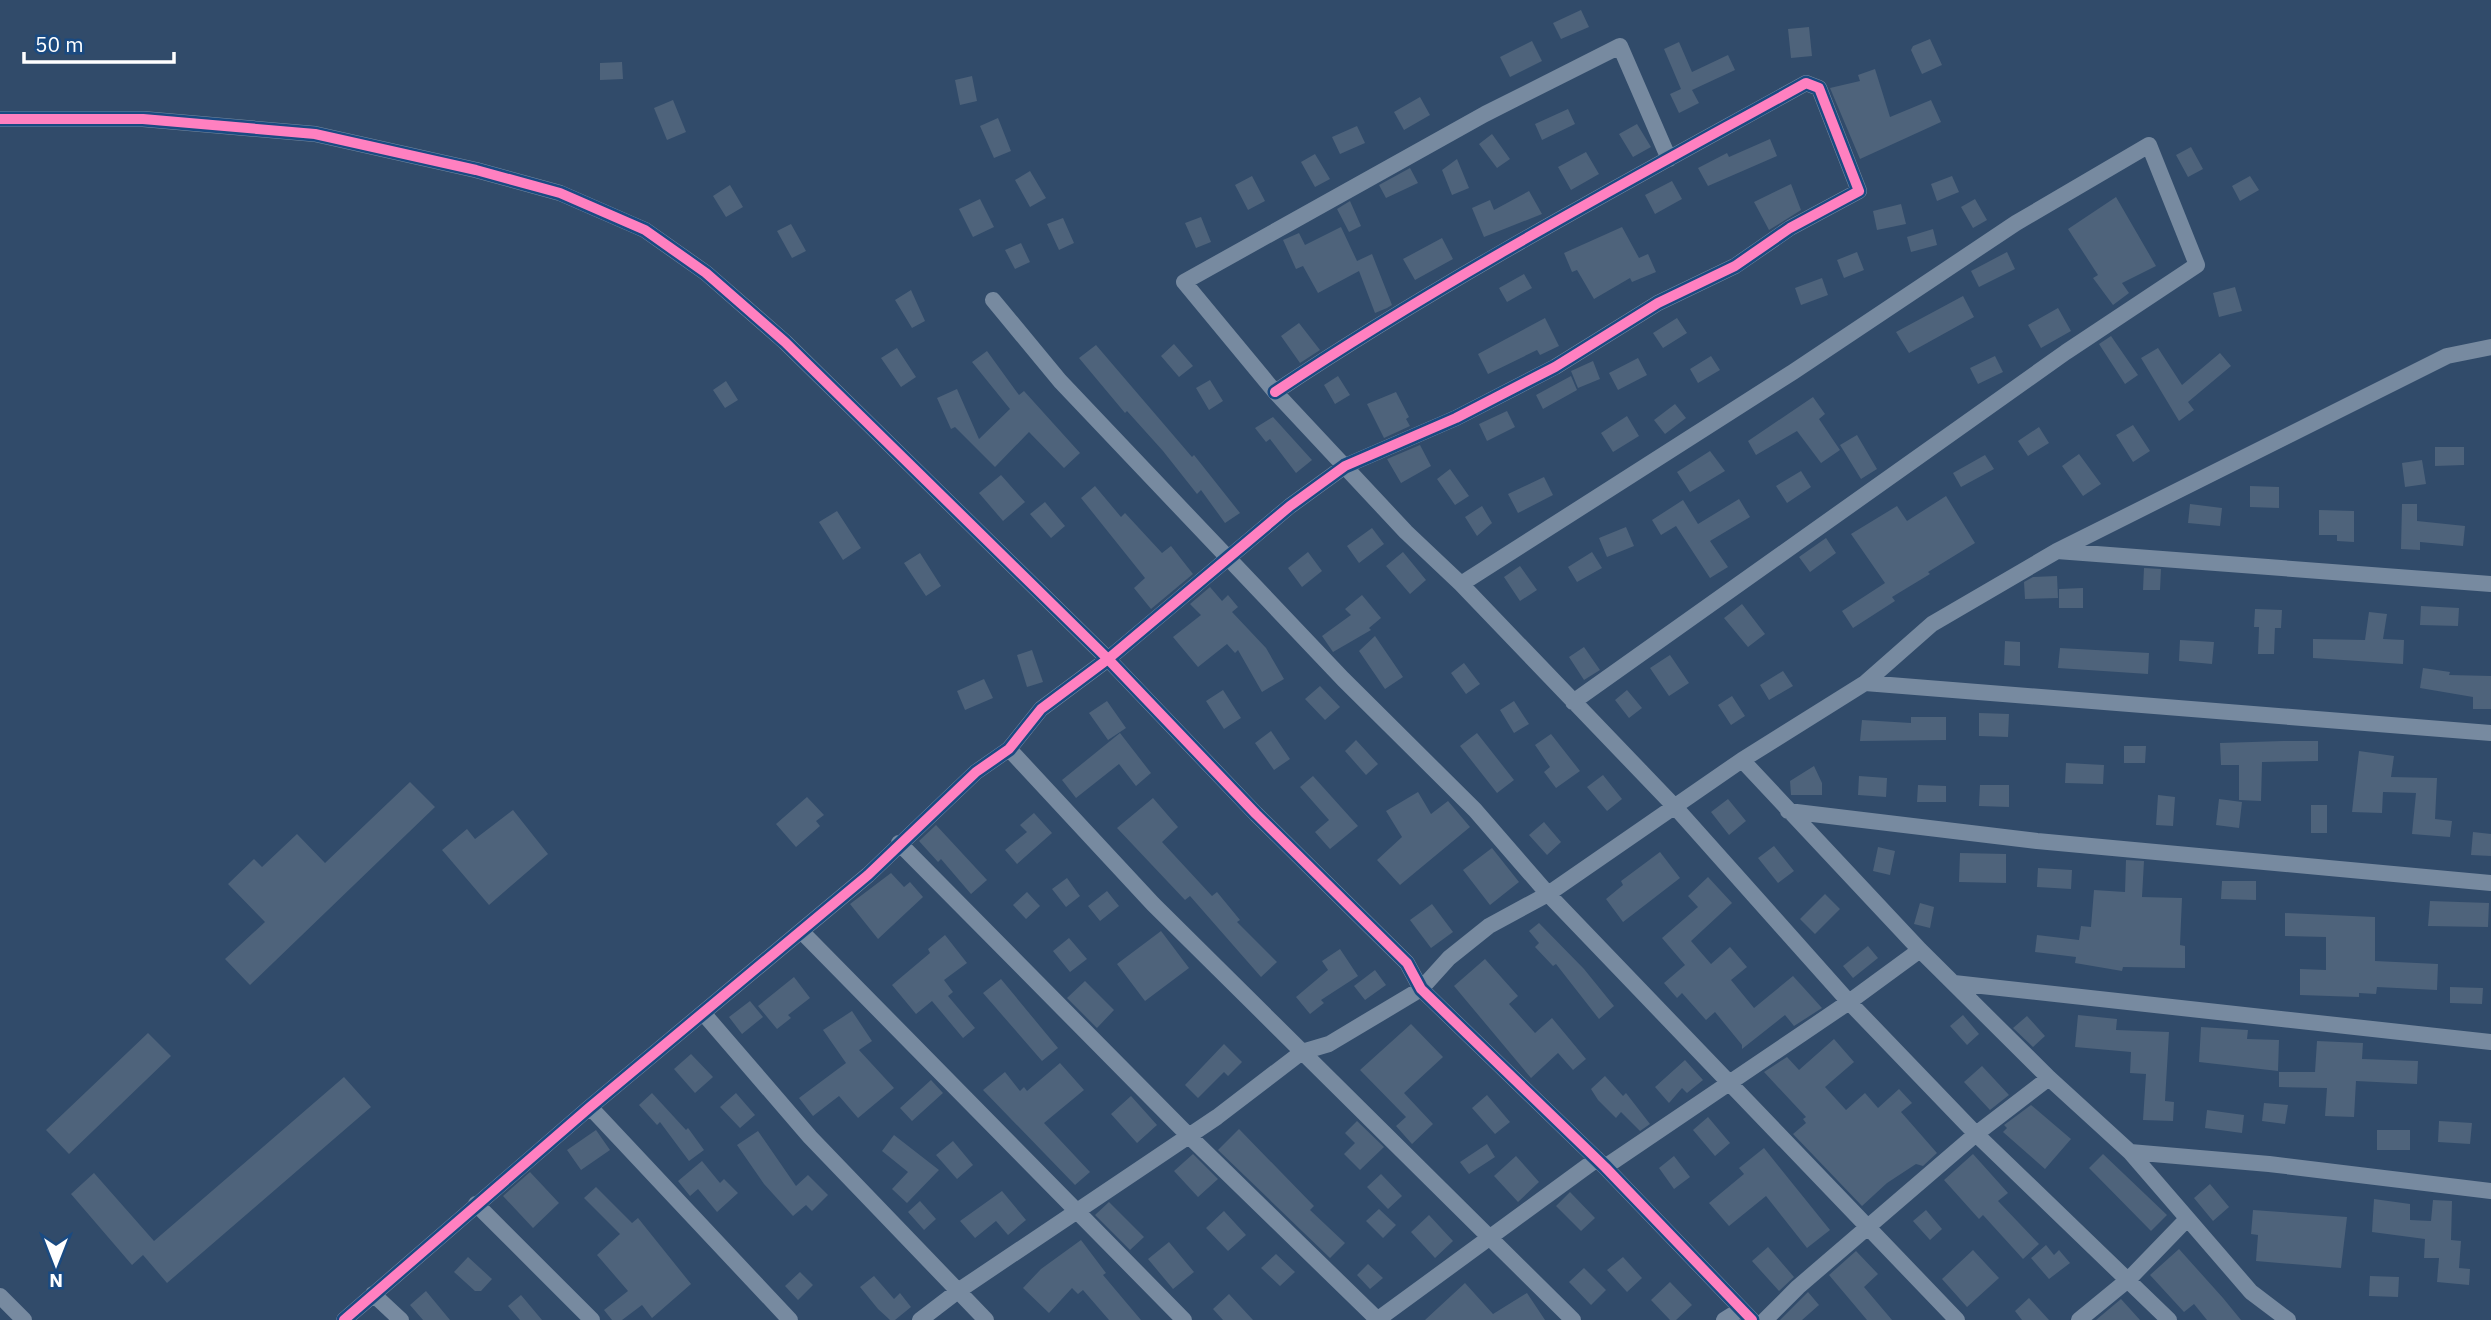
<svg xmlns="http://www.w3.org/2000/svg" width="2491" height="1320" font-family="'IBM Plex Sans',sans-serif">
	<rect width="100%" height="100%" fill="#314b6a"/>
	<path fill="#4e637b" d="M1581,10L1589,27L1561,39L1553,23Z
		M1809,27L1812,56L1791,58L1788,29Z
		M1930,39L1942,65L1922,74L1911,50L1913,46Z
		M1532,41L1542,61L1510,77L1500,57Z
		M1679,42L1692,72L1728,55L1735,70L1692,90L1699,103L1679,113L1670,94L1681,89L1664,49Z
		M622,62L623,79L600,80V63Z
		M1875,69L1890,117L1931,100L1941,122L1860,159L1830,88L1860,81L1858,75Z
		M972,76L977,101L960,105L955,80Z
		M1420,97L1430,115L1404,130L1394,112Z
		M673,100L686,132L667,140L654,108Z
		M1568,109L1575,124L1542,140L1535,124Z
		M998,118L1011,151L994,158L980,126Z
		M1637,124L1651,147L1633,157L1619,134Z
		M1357,126L1365,143L1340,154L1332,137Z
		M1492,134L1510,159L1497,168L1479,144Z
		M1770,139L1777,156L1708,186L1698,168L1727,153L1729,157Z
		M2191,147L2203,169L2188,177L2176,155Z
		M1586,152L1599,174L1571,190L1558,167Z
		M1315,154L1330,179L1315,187L1301,162Z
		M1457,159L1469,188L1452,195L1442,170Z
		M1410,168L1418,183L1386,198L1379,185Z
		M1030,171L1046,198L1030,207L1015,180Z
		M1252,176L1265,201L1248,210L1235,185Z
		M1952,176L1959,192L1937,201L1931,184Z
		M2250,176L2259,190L2240,201L2232,186Z
		M1672,181L1682,199L1655,214L1645,195Z
		M1791,184L1801,210L1769,230L1754,202Z
		M730,185L743,207L726,217L713,196Z
		M1529,191L1542,214L1484,237L1472,208L1490,200L1494,210Z
		M2116,197L2156,266L2122,283L2129,293L2113,305L2093,278L2098,275L2068,229Z
		M980,199L994,227L973,237L959,209Z
		M1975,199L1987,220L1973,228L1961,207Z
		M1350,201L1361,226L1349,232L1337,209Z
		M1901,204L1906,224L1877,230L1873,211Z
		M1201,217L1211,242L1196,248L1185,223Z
		M1063,218L1074,243L1059,250L1047,224Z
		M791,224L806,251L792,258L777,231Z
		M1341,227L1357,261L1372,254L1392,305L1387,308L1375,313L1359,271L1318,293L1303,266L1296,269L1283,240L1299,233L1305,245Z
		M1622,227L1639,258L1648,254L1656,272L1632,282L1630,278L1594,299L1577,270L1572,272L1564,253Z
		M1933,229L1937,245L1911,252L1907,237Z
		M1442,238L1453,259L1415,280L1403,259Z
		M1021,243L1030,262L1015,269L1005,250Z
		M1857,252L1864,270L1844,278L1837,260Z
		M2007,252L2015,269L1979,287L1971,271Z
		M1524,274L1532,288L1507,302L1499,288Z
		M1822,278L1828,295L1801,305L1795,288Z
		M2235,287L2242,311L2219,317L2213,293Z
		M911,290L925,321L912,328L895,300Z
		M1963,296L1974,317L1909,353L1896,332Z
		M2058,308L2071,331L2041,348L2028,325Z
		M1545,318L1559,346L1540,355L1537,350L1488,374L1478,354Z
		M1677,318L1687,333L1663,348L1653,333Z
		M1299,323L1320,350L1300,363L1281,336Z
		M2111,336L2138,375L2125,384L2099,344Z
		M1174,344L1193,366L1179,377L1161,356Z
		M1096,345L1192,457L1194,455L1240,513L1225,523L1201,490L1197,494L1163,451L1127,411L1125,413L1079,358Z
		M897,348L916,377L901,387L881,358Z
		M2158,348L2182,385L2220,353L2231,366L2188,402L2194,410L2179,421L2141,358Z
		M987,351L1019,395L1024,391L1080,453L1064,468L1029,432L995,467L955,427L951,429L937,398L957,389L979,439L1010,409L972,362Z
		M1711,356L1720,370L1698,383L1690,369Z
		M1995,356L2003,372L1978,384L1970,368Z
		M1638,358L1647,375L1618,390L1609,373Z
		M1593,361L1600,379L1578,388L1571,371Z
		M1338,376L1350,395L1335,404L1324,385Z
		M1571,376L1577,390L1543,409L1536,395Z
		M1210,380L1223,401L1209,410L1196,388Z
		M726,381L738,400L725,408L713,390Z
		M1396,392L1409,417L1406,419L1410,426L1384,438L1367,404Z
		M1813,397L1825,414L1819,419L1840,450L1821,463L1797,431L1756,455L1748,441Z
		M1675,404L1686,418L1665,434L1654,420Z
		M1507,411L1515,427L1487,441L1479,424Z
		M1627,416L1639,436L1613,452L1601,433Z
		M1273,417L1312,460L1296,473L1270,439L1266,442L1255,428Z
		M2133,425L2150,451L2133,462L2116,435Z
		M2039,427L2049,443L2028,456L2018,441Z
		M1857,435L1877,469L1861,479L1840,445Z
		M1420,445L1431,466L1401,483L1387,459Z
		M2435,447H2464V465L2435,466Z
		M1710,451L1725,471L1690,492L1677,472Z
		M2079,454L2101,484L2083,496L2062,466Z
		M1985,455L1994,469L1961,487L1953,473Z
		M2422,460L2426,484L2405,487L2402,463Z
		M1450,469L1469,496L1455,505L1437,479Z
		M1801,471L1811,487L1787,503L1776,486Z
		M1001,475L1025,502L1003,521L979,493Z
		M1544,477L1553,495L1518,513L1508,494Z
		M1095,486L1121,517L1125,513L1162,553L1171,546L1193,574L1151,609L1134,588L1145,578L1081,498Z
		M2250,486L2279,487V508L2250,507Z
		M1946,496L1975,543L1928,572L1930,574L1892,597L1895,601L1853,628L1842,611L1885,583L1851,534L1897,506L1907,521Z
		M1739,499L1750,517L1710,541L1728,567L1710,578L1676,526L1661,535L1652,520L1683,500L1698,524Z
		M1045,502L1065,526L1051,538L1030,514Z
		M2190,504L2222,508L2220,526L2188,523Z
		M2402,504H2417V521L2465,526L2463,546L2420,542V550L2401,549Z
		M1482,506L1492,523L1477,536L1465,517Z
		M2319,510L2354,511V542L2337,541V535H2319Z
		M837,511L861,548L843,560L819,522Z
		M1626,527L1634,546L1607,557L1599,538Z
		M1372,528L1384,544L1359,563L1347,546Z
		M1826,538L1836,553L1810,572L1799,557Z
		M1308,552L1322,571L1302,587L1288,568Z
		M1403,552L1426,580L1410,594L1386,566Z
		M1592,552L1602,568L1577,582L1568,567Z
		M920,553L941,586L926,596L904,563Z
		M1520,566L1537,590L1520,601L1504,577Z
		M2144,568L2161,569L2160,590H2143Z
		M2057,576L2058,598L2025,599L2024,582L2033,577Z
		M1210,587L1222,601L1228,595L1238,607L1232,612L1266,648L1284,679L1262,692L1238,650L1235,653L1227,644L1198,667L1173,637L1201,615L1190,604Z
		M2083,588V608H2059V589Z
		M1362,595L1381,618L1369,628L1371,630L1333,652L1322,636L1351,615L1345,609Z
		M1742,604L1765,634L1748,647L1724,618Z
		M2421,606L2459,608L2458,626L2420,625Z
		M2255,609L2282,610L2281,628H2275L2274,654H2258L2259,627H2254Z
		M2369,612L2387,614L2383,639L2404,640L2403,664L2313,658V639L2365,640Z
		M1375,636L1403,677L1385,689L1359,651Z
		M2180,640L2214,642L2212,664L2179,661Z
		M2005,641L2020,642V666L2004,665Z
		M1584,647L1600,670L1584,680L1569,657Z
		M2060,648L2149,653L2148,674L2058,668Z
		M1032,650L1043,682L1027,687L1017,655Z
		M1670,655L1689,683L1669,696L1650,668Z
		M1464,663L1480,684L1466,694L1451,673Z
		M2423,668L2450,672L2449,675L2491,676V709H2473V697L2420,688Z
		M1783,671L1793,686L1769,700L1760,685Z
		M984,679L993,698L965,710L957,691Z
		M1320,686L1340,707L1325,720L1305,699Z
		M1223,690L1241,718L1224,729L1206,701Z
		M1627,690L1642,708L1629,718L1615,700Z
		M1732,696L1745,716L1731,725L1718,705Z
		M1107,701L1126,728L1108,740L1089,713Z
		M1514,701L1529,724L1514,733L1500,710Z
		M1979,713L2009,714L2008,737L1979,736Z
		M1911,717H1946V740L1860,741L1862,720L1911,723Z
		M1271,731L1290,759L1274,770L1255,743Z
		M1120,733L1151,773L1136,786L1119,764L1076,798L1062,780Z
		M1477,733L1514,780L1497,793L1460,746Z
		M1551,734L1580,771L1556,788L1544,772L1550,767L1535,745Z
		M1356,740L1378,764L1366,775L1345,751Z
		M2283,741H2318V761L2262,762L2261,801L2239,800V765H2221L2220,743Z
		M2124,746H2146L2145,763H2124Z
		M2359,751L2394,756L2391,777L2437,778L2435,819L2452,821L2450,837L2412,834L2416,793L2383,792L2382,813L2352,812Z
		M2066,763L2104,765L2103,784L2065,783Z
		M1814,766L1822,783V795H1791L1790,781Z
		M1603,775L1622,799L1607,811L1587,787Z
		M1313,776L1358,826L1330,849L1315,832L1329,820L1300,787Z
		M1859,776L1887,778L1886,797L1858,795Z
		M410,782L435,807L250,985L225,959L265,922L228,884L254,859L262,867L297,834L325,863Z
		M1918,785L1946,786V802H1917Z
		M1980,785H2009V807L1979,806Z
		M1418,792L1431,814L1448,801L1470,827L1400,885L1377,860L1402,837L1386,811Z
		M2158,795L2175,797L2173,826L2156,825Z
		M807,797L824,815L816,821L820,826L796,847L776,824Z
		M1153,798L1178,827L1162,842L1212,896L1217,892L1240,920L1237,922L1277,962L1261,977L1190,896L1185,900L1117,828Z
		M1728,799L1746,821L1729,835L1711,812Z
		M2219,799L2242,802L2239,828L2216,825Z
		M2311,805H2327V833H2311Z
		M513,810L548,854L489,905L442,850L467,829L475,839Z
		M1034,813L1052,833L1017,864L1005,850L1027,832L1020,825Z
		M1544,822L1561,842L1547,855L1529,835Z
		M936,825L987,880L971,894L941,859L938,862L919,841Z
		M2473,832L2491,834V856L2471,855Z
		M1774,846L1794,871L1778,883L1758,858Z
		M1878,847L1895,851L1890,875L1873,871Z
		M1492,848L1519,882L1490,905L1463,870Z
		M1660,852L1680,878L1623,922L1606,899L1623,885L1621,881Z
		M1960,853L2006,854V883L1959,882Z
		M2126,860L2144,861L2142,897L2182,898L2180,945L2185,946V968L2123,967L2122,971L2075,963L2076,957L2035,952L2037,935L2079,940L2081,926L2091,927L2094,890L2125,892Z
		M2038,868L2072,870L2071,889L2037,887Z
		M891,873L904,887L910,882L923,897L878,939L850,904Z
		M1708,877L1732,903L1691,941L1711,964L1730,947L1747,967L1731,980L1754,1008L1793,976L1822,1008L1794,1026L1785,1015L1742,1049V1045L1715,1012L1706,1020L1682,993L1677,998L1664,983L1685,965L1662,938L1698,907L1688,896Z
		M1067,878L1080,896L1066,907L1052,889Z
		M2222,881H2256V900L2221,899Z
		M1107,891L1119,906L1100,921L1088,906Z
		M1027,892L1040,906L1026,919L1013,905Z
		M1825,894L1840,909L1815,934L1800,919Z
		M2430,901L2489,903L2488,927L2428,926Z
		M1920,903L1934,907L1930,928L1914,924Z
		M1432,904L1453,932L1431,948L1410,920Z
		M2285,913L2375,917V961L2438,964L2437,990L2377,987L2376,994L2359,993V997L2300,995V969L2326,970V937L2285,936Z
		M1539,923L1584,969L1614,1006L1599,1019L1556,964L1553,966L1535,947L1539,943L1529,931Z
		M1161,931L1189,968L1145,1001L1117,964Z
		M945,935L967,963L944,980L953,992L948,996L975,1028L963,1038L932,1001L916,1014L892,985L930,953L928,949Z
		M1069,938L1087,959L1070,972L1053,951Z
		M1868,946L1878,958L1853,978L1843,966Z
		M1340,949L1358,976L1321,1000L1324,1003L1310,1014L1296,997L1328,970L1322,961Z
		M1485,959L1518,996L1509,1004L1535,1033L1552,1018L1586,1059L1573,1070L1558,1053L1531,1078L1454,986Z
		M1375,970L1386,985L1365,1000L1354,986Z
		M794,977L810,998L788,1015L791,1018L777,1029L758,1006Z
		M1001,979L1058,1048L1042,1061L983,993Z
		M1085,981L1114,1010L1097,1028L1067,998Z
		M2450,987L2483,988L2482,1004L2450,1003Z
		M750,1001L763,1017L742,1034L729,1017Z
		M852,1011L872,1041L859,1050L894,1088L858,1118L839,1096L813,1116L799,1098L846,1063L823,1030Z
		M1963,1015L1979,1034L1967,1045L1950,1026Z
		M2078,1015L2117,1019L2116,1030L2169,1032L2165,1101L2174,1102L2173,1121L2143,1120L2146,1074L2130,1073L2131,1052L2075,1047Z
		M2027,1016L2045,1036L2033,1047L2013,1028Z
		M1411,1024L1443,1057L1404,1093L1433,1124L1412,1144L1396,1126L1406,1117L1360,1070Z
		M2201,1027L2248,1030L2247,1039L2279,1040L2278,1071L2199,1062Z
		M148,1033L171,1056L69,1154L46,1130Z
		M1834,1039L1854,1062L1825,1087L1846,1110L1865,1093L1878,1108L1899,1089L1912,1103L1901,1112L1937,1153L1923,1166L1916,1164L1887,1183L1862,1206L1793,1134L1806,1123L1803,1119L1806,1117L1764,1072L1787,1057L1799,1070Z
		M2317,1041L2363,1043L2362,1059L2418,1061L2417,1084L2356,1081L2354,1117L2325,1116L2327,1088L2279,1087V1072H2315Z
		M1224,1044L1242,1062L1228,1076L1224,1072L1198,1098L1185,1085Z
		M691,1054L713,1077L695,1093L674,1069Z
		M1685,1060L1703,1080L1687,1093L1682,1088L1669,1103L1655,1087Z
		M1060,1063L1084,1090L1044,1123L1090,1172L1075,1185L983,1090L1005,1072L1020,1091L1024,1087L1027,1091Z
		M1982,1066L2009,1095L1990,1110L1964,1082Z
		M1605,1076L1623,1096L1626,1093L1650,1124L1640,1131L1621,1112L1616,1118L1598,1100L1591,1089Z
		M344,1077L371,1107L167,1283L143,1255L132,1265L71,1194L94,1173L154,1241Z
		M931,1080L943,1093L912,1121L900,1108Z
		M652,1093L686,1130L688,1128L704,1150L689,1161L660,1122L657,1125L639,1105Z
		M736,1093L755,1115L740,1128L720,1107Z
		M1487,1095L1510,1122L1495,1134L1472,1108Z
		M1131,1096L1157,1125L1137,1143L1111,1114Z
		M2264,1103L2288,1105L2285,1124L2262,1121Z
		M2031,1105L2071,1139L2045,1169L2003,1132L2007,1128L2004,1125Z
		M2207,1110L2244,1115L2242,1133L2205,1128Z
		M1708,1117L1730,1143L1715,1156L1693,1130Z
		M1357,1121L1384,1147L1360,1170L1344,1154L1355,1143L1345,1133Z
		M2439,1121L2472,1123L2470,1144L2438,1142Z
		M1239,1129L1314,1206L1310,1210L1345,1243L1330,1258L1218,1150Z
		M596,1130L610,1150L581,1170L567,1150Z
		M2377,1130H2410V1150H2377Z
		M758,1131L796,1186L808,1175L828,1195L812,1211L806,1205L793,1216L764,1184L737,1145Z
		M894,1135L939,1170L907,1203L892,1189L908,1172L882,1151Z
		M953,1141L973,1165L957,1179L936,1155Z
		M1487,1144L1495,1157L1469,1174L1460,1162Z
		M1764,1148L1830,1230L1807,1248L1766,1196L1729,1226L1709,1203L1744,1174L1739,1168Z
		M1193,1154L1218,1179L1198,1197L1174,1171Z
		M1973,1154L2008,1193L1998,1201L2039,1244L2023,1259L1983,1215L1979,1219L1944,1180Z
		M2103,1154L2167,1215L2151,1231L2089,1168Z
		M1516,1156L1539,1182L1518,1202L1494,1176Z
		M1674,1156L1690,1177L1674,1189L1659,1168Z
		M702,1161L720,1183L724,1179L738,1193L717,1212L698,1189L690,1196L678,1181Z
		M530,1172L559,1203L533,1228L503,1196Z
		M1381,1174L1402,1196L1388,1209L1367,1187Z
		M2210,1184L2229,1207L2213,1221L2194,1198Z
		M596,1187L632,1223L638,1218L691,1284L652,1318L642,1305L622,1320H612L604,1310L628,1291L597,1255L620,1234L584,1198Z
		M1002,1191L1026,1220L1008,1235L996,1221L975,1238L960,1221Z
		M1570,1192L1595,1218L1581,1231L1556,1206Z
		M2374,1199L2410,1204V1220L2431,1221L2433,1200L2452,1201L2451,1240L2461,1241L2459,1268L2470,1269L2469,1285L2437,1282L2439,1258H2424L2425,1239L2372,1232Z
		M920,1201L936,1219L924,1230L908,1212Z
		M1109,1202L1144,1237L1130,1250L1095,1215Z
		M1379,1209L1396,1225L1383,1238L1366,1221Z
		M1926,1210L1942,1229L1930,1240L1913,1221Z
		M2253,1210L2347,1217L2341,1268L2256,1261L2258,1235L2251,1234Z
		M1224,1211L1246,1235L1228,1251L1206,1228Z
		M1429,1215L1453,1241L1435,1258L1411,1232Z
		M1081,1240L1106,1273L1103,1275L1141,1320H1109L1083,1290L1078,1294L1072,1288L1049,1313L1023,1288L1041,1269Z
		M1169,1242L1194,1272L1173,1289L1148,1259Z
		M2046,1245L2054,1255L2059,1250L2070,1263L2049,1279L2031,1258Z
		M1768,1247L1794,1277L1779,1291L1752,1261Z
		M2179,1249L2223,1298L2241,1320H2207L2194,1304L2184,1312L2150,1275Z
		M1973,1250L1999,1278L1967,1307L1942,1279Z
		M1856,1251L1878,1274L1864,1287L1892,1320H1867L1829,1275Z
		M1276,1254L1295,1272L1280,1286L1261,1268Z
		M468,1257L492,1279L481,1291H475L454,1272Z
		M1623,1257L1642,1278L1627,1292L1607,1270Z
		M1368,1264L1383,1278L1370,1289L1357,1275Z
		M1584,1268L1606,1290L1591,1305L1569,1282Z
		M800,1272L813,1285L798,1300L785,1286Z
		M874,1276L894,1299L900,1293L911,1307L895,1320H890L878,1309L860,1287Z
		M2370,1276L2399,1277L2398,1297L2369,1296Z
		M1670,1282L1692,1305L1676,1320H1670L1651,1300Z
		M1465,1283L1493,1314L1527,1293L1545,1320H1425Z
		M426,1291L450,1320H423L410,1305Z
		M1808,1292L1819,1305L1802,1320H1780Z
		M1229,1294L1253,1320H1223L1213,1309Z
		M521,1295L542,1320H520L508,1306Z
		M2029,1298L2049,1320H2022L2015,1311Z
		M2121,1299L2140,1320H2096Z"/>
	<g fill="none" stroke-linecap="round" stroke-linejoin="round">
		<path stroke="#778aa0" stroke-width="16" d="M0,119H143L315,134L476,170L560,193L645,230L706,273L785,342L1108,659L1256,814L1407,963L1421,989L1605,1167L1752,1320
			M1669,159L1620,46L1485,114L1184,282L1275,392L1406,532L1461,584L1676,808L1849,1002L1976,1134L2169,1320
			M993,300L1060,381L1343,679L1475,810L1548,894L1957,1320
			M2057,551L2491,584
			M1461,584L1793,372L2016,223L2149,145L2197,265L2066,352L1573,702
			M1865,683L2491,733
			M1009,749L1153,904L1573,1320
			M1742,760L1920,950L2049,1078L2130,1152L2251,1292L2288,1320
			M1788,811L2037,841L2491,883
			M899,843L1189,1136L1378,1320
			M802,932L1184,1320
			M1954,983L2491,1042
			M704,1014L810,1137L986,1320
			M590,1107L790,1320
			M2130,1152L2269,1164L2491,1191
			M1605,1167L1849,1002L1920,950
			M476,1204L592,1320
			M373,1294L401,1320
			M0,1296L24,1320
			M344,1320L590,1107L868,875L976,772L1009,749L1041,709L1108,659L1290,506L1345,466L1456,418L1555,367L1658,303L1735,266L1790,228L1859,191L1819,88L1806,83C1627,182 1446,278 1275,392
			M920,1320L958,1291L1217,1117L1302,1052L1329,1044L1421,989L1449,958L1489,926L1548,894L1742,760L1865,683L1932,624L2057,551L2447,356L2491,347
			M1377,1320L1597,1159
			M1724,1320L1740,1310
			M1765,1320L1798,1287L1976,1134L2049,1078
			M2079,1320L2129,1279L2187,1219"/>
		<defs>
			<path id="cycleway" d="M0,119H143L315,134L476,170L560,193L645,230L706,273L785,342L1108,659L1256,814L1407,963L1421,989L1605,1167L1752,1320
				M344,1320L590,1107L868,875L976,772L1009,749L1041,709L1108,659L1290,506L1345,466L1456,418L1555,367L1658,303L1735,266L1790,228L1859,191L1819,88L1806,83C1627,182 1446,278 1275,392"/>
		</defs>
		<use href="#cycleway" stroke="#1a4a81" stroke-width="15"/>
		<use href="#cycleway" stroke="#ff80c0" stroke-width="10"/>
	</g>
	<g transform="translate(56 1264) rotate(180)" stroke="#1a4a81" stroke-width="5" paint-order="stroke">
	<path d="M0-5L12 26L0 18L-12 26Z" fill="#ffffff"/>
	<text y="-10" font-size="19" font-weight="bold" text-anchor="middle" fill="#ffffff">N</text>
	</g>
	<path d="M24 52v10h150v-10" fill="none" stroke="#ffffff" stroke-width="3.5"/>
	<text x="35" y="52" font-size="21" fill="#ffffff" stroke="#1a4a81" stroke-width="5" paint-order="stroke">50 m</text>
</svg>
